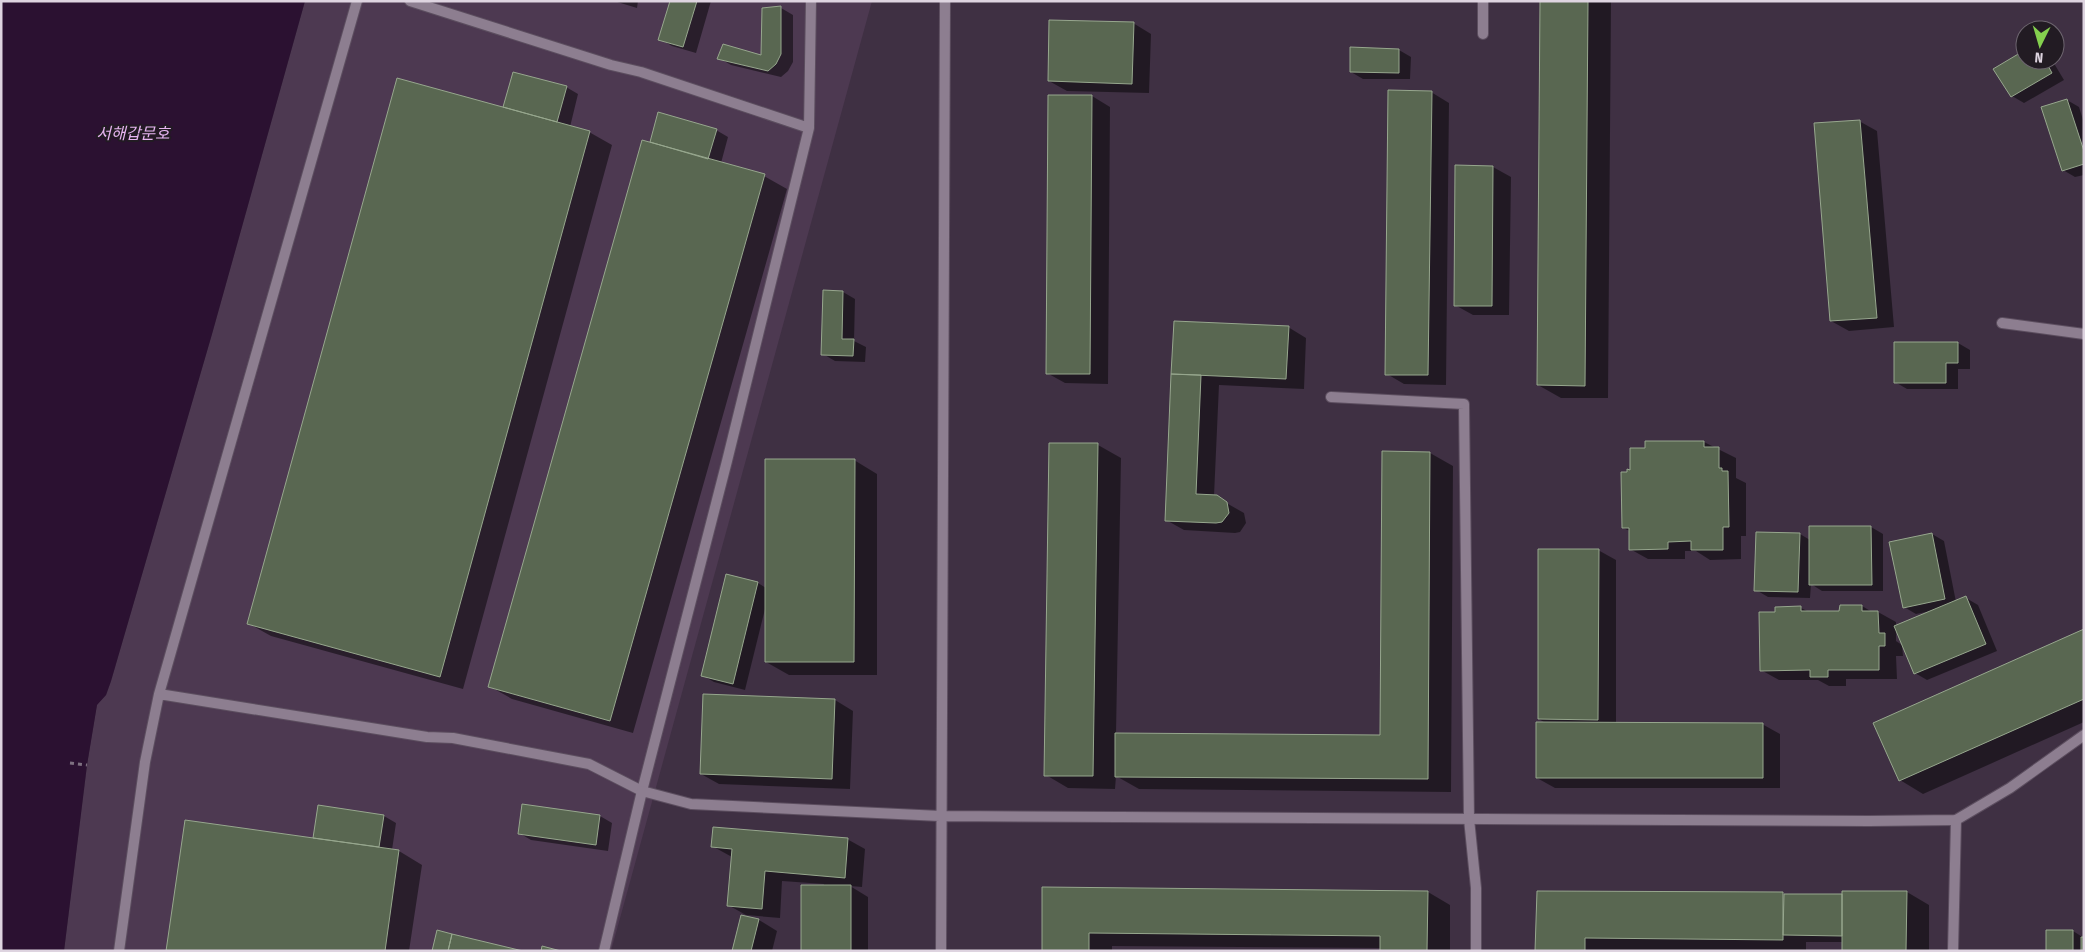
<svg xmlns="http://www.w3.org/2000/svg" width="2085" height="952" font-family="'Fira Sans Condensed','Noto Sans KR',sans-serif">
	<rect width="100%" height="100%" fill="#3f3043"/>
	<path fill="#4d3951" d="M305,1H872L611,951H64L87,765L97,704L106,695L111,681L212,334Z"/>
	<path fill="#2b1131" d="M1,1H305L212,334L111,681L106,695L97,705L87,765L64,951H1Z"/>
	<path fill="#0007" d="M614,1H638L637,8Z
		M671,1H711L696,53L672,46L660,39Z
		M1541,1H1611L1608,398H1561L1538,385Z
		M781,8L793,15V62L788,71L781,77L731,65L719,58L762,57Z
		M1133,23L1151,34L1149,93L1067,91L1049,81Z
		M1399,50L1411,57L1410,79H1363L1351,72Z
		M2025,51V60H2052L2064,80L2024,103L2012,96Z
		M566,87L578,94L570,127L589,132L612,145L463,689L271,636L248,623L510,109L505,107Z
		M1431,92L1449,103L1446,385L1404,384L1387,374Z
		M1050,96H1092L1110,107L1108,384L1065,383L1047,373Z
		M2067,100L2079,107L2084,123V175L2075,177L2063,170Z
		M659,114L716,130L728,137L721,163L764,176L787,189L633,733L512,699L489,686Z
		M1859,121L1877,131L1894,327L1849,331L1831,321Z
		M1456,167H1493L1511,177L1509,315H1473L1455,305Z
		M825,291L843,292L855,299L854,341L866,347L865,362L835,361L823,354Z
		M1175,322L1288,327L1306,338L1304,389L1219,385L1214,496L1244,513L1246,523L1240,532L1235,533L1184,530L1166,520Z
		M1958,343L1970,350V369H1958V389H1907L1895,382Z
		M1704,442L1736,458V478L1746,483V536H1741V559L1710,560L1696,551H1685V559H1648L1630,549V531L1623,528L1631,471L1646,449Z
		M1098,445L1121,458L1116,734L1381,736L1383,452L1430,453L1453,466L1451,792L1139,789L1116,776L1115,789L1068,788L1046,775Z
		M854,460L877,474V675H789L766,662L765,609L745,690L714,682L702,675L727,575L758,583L766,588Z
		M1810,527H1871L1883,534V591H1822L1811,584L1810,598L1768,597L1756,590L1800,534L1810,540Z
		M1932,534L1944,541L1956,602L1966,598L1978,605L1997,651L1927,680L1915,673L1896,628V641L1902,645L1903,656H1896L1897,679H1846V686H1829L1818,680H1779L1761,670L1776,613L1801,608L1809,612H1841V606H1862L1872,612H1878L1896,622V627L1931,611L1916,614L1904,607Z
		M1598,550L1616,560V724H1762L1780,734V788H1555L1537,778L1547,724L1539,719Z
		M2084,631V722L1923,794L1900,780Z
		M835,700L853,711L850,789L719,784L701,774Z
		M523,805L600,816L612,823L608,851L531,840L519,833Z
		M384,816L396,823L392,850L399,851L422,865L409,951H167L320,840Z
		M847,839L865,849L862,887L850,886L868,897V951H802L824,884L782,881L780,918L746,915L728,905L732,857L712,846Z
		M1044,889L1428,892L1450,905V951H1381V948L1112,946V951H1043Z
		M1538,892L1842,895L1907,892L1929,905V951H1843V942H1806V951H1536Z
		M742,916L759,920L777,931L772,951H733Z
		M2073,931L2084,938V951H2047Z"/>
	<path fill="#596751" stroke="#97a78e" d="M670,1H697L683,47L658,40Z
		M1540,1H1588L1585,386L1537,385Z
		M781,6V54L776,64L768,71L717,59L723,44L761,55L762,8Z
		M1049,20L1134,22L1132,84L1048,81Z
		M1350,47L1399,49V73L1350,72Z
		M2025,50V60H2045L2052,73L2011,97L1993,69Z
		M513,72L567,86L557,122L503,107Z
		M397,78L590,131L440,677L247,624Z
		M1388,90L1432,91L1428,375H1385Z
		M1048,95H1092L1090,374H1046Z
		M2067,99L2084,151V164L2062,171L2041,107Z
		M658,112L717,129L708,159L650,142Z
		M1860,120L1877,318L1830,321L1814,123Z
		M642,140L765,174L610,721L488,687Z
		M1455,165L1493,166L1492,306H1454Z
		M823,290L843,291L842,339H854L853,356L821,355Z
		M1174,321L1289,326L1286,379L1171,374Z
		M1894,342H1958V363H1946V383H1894Z
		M1171,374L1201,375L1196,494L1217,495L1227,502L1229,513L1222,522L1216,523L1165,521Z
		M1645,441H1704V447H1719V468H1722V471H1728L1729,527H1723V550H1691V541L1668,542V549L1629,550V528H1622L1621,472H1627V469L1630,470V448H1645Z
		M1049,443H1098L1093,776H1044Z
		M1382,451L1430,452L1428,779L1115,777V733L1380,735Z
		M765,459H855L854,662H765Z
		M1809,526H1871L1872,585H1809Z
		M1756,532L1800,533L1798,592L1754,591Z
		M1932,533L1945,599L1903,608L1889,542Z
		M1538,549H1599L1598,720L1538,719Z
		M726,574L758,582L733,684L701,676Z
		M1966,596L1986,644L1914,674L1894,626Z
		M1840,605H1862V611H1878L1879,633H1885V646H1879V670H1828V677H1810V670L1760,671L1759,612H1775V607L1801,606V611H1839Z
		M2084,629V699L1899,781L1873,723Z
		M703,694L835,699L832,779L700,774Z
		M1536,722L1763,723V778H1536Z
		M522,804L600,815L596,845L518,834Z
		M318,805L384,815L379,847L313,838Z
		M185,820L399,850L385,951H166Z
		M713,827L848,838L845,878L765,871L762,909L727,906L732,849L711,847Z
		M801,885H851V951H801Z
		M1042,887L1428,891L1427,951H1380V936L1089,933V951H1042Z
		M1537,891L1783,892V940L1585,938V951H1535Z
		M1842,891H1907L1906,951H1842Z
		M1784,894H1842V936L1783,935Z
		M741,915L759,919L751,951H732Z
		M437,930L452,934L448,951H432Z
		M2046,930H2073V951H2046Z
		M452,934L523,951H448Z
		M2081,937H2084V951H2081Z
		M542,946L561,951H541Z"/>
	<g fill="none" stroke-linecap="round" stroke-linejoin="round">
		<defs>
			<path id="minor" d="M410,1L611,65L641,72L809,128
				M1483,34V1
				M2002,323L2084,334
				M1331,397L1464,404L1469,819L1476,888V951
				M159,694L427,737L453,738L589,764L642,791L727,461L809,128L811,1
				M119,951L145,762L159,694L357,1
				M1953,951L1956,820"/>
			<path id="tertiary" d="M604,951L642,791L691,804L940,816L1869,821L1956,820L2010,788L2084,735
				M941,951L945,1"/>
		</defs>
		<use href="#minor" stroke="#5c4e5f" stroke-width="12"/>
		<use href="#tertiary" stroke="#5c4e5f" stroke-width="12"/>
		<path stroke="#7e7181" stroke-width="3" stroke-dasharray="4 4" stroke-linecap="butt" d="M70,763L87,765"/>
		<use href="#minor" stroke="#8d7e90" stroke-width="10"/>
		<use href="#tertiary" stroke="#8d7e90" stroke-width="10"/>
	</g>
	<g text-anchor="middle" stroke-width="4" stroke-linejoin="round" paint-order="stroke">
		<g font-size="16" font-style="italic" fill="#e6b4f0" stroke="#221b23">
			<text x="133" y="139">서해갑문호</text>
		</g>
	</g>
	<rect width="2085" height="952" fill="none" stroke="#ded4e0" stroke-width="5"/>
	<g transform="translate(2040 45) rotate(185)"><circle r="24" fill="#221b23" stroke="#6d656f"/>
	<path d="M0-4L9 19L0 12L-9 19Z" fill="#84d04e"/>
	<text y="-8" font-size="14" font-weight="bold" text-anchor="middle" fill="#ded4e0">N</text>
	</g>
</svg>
